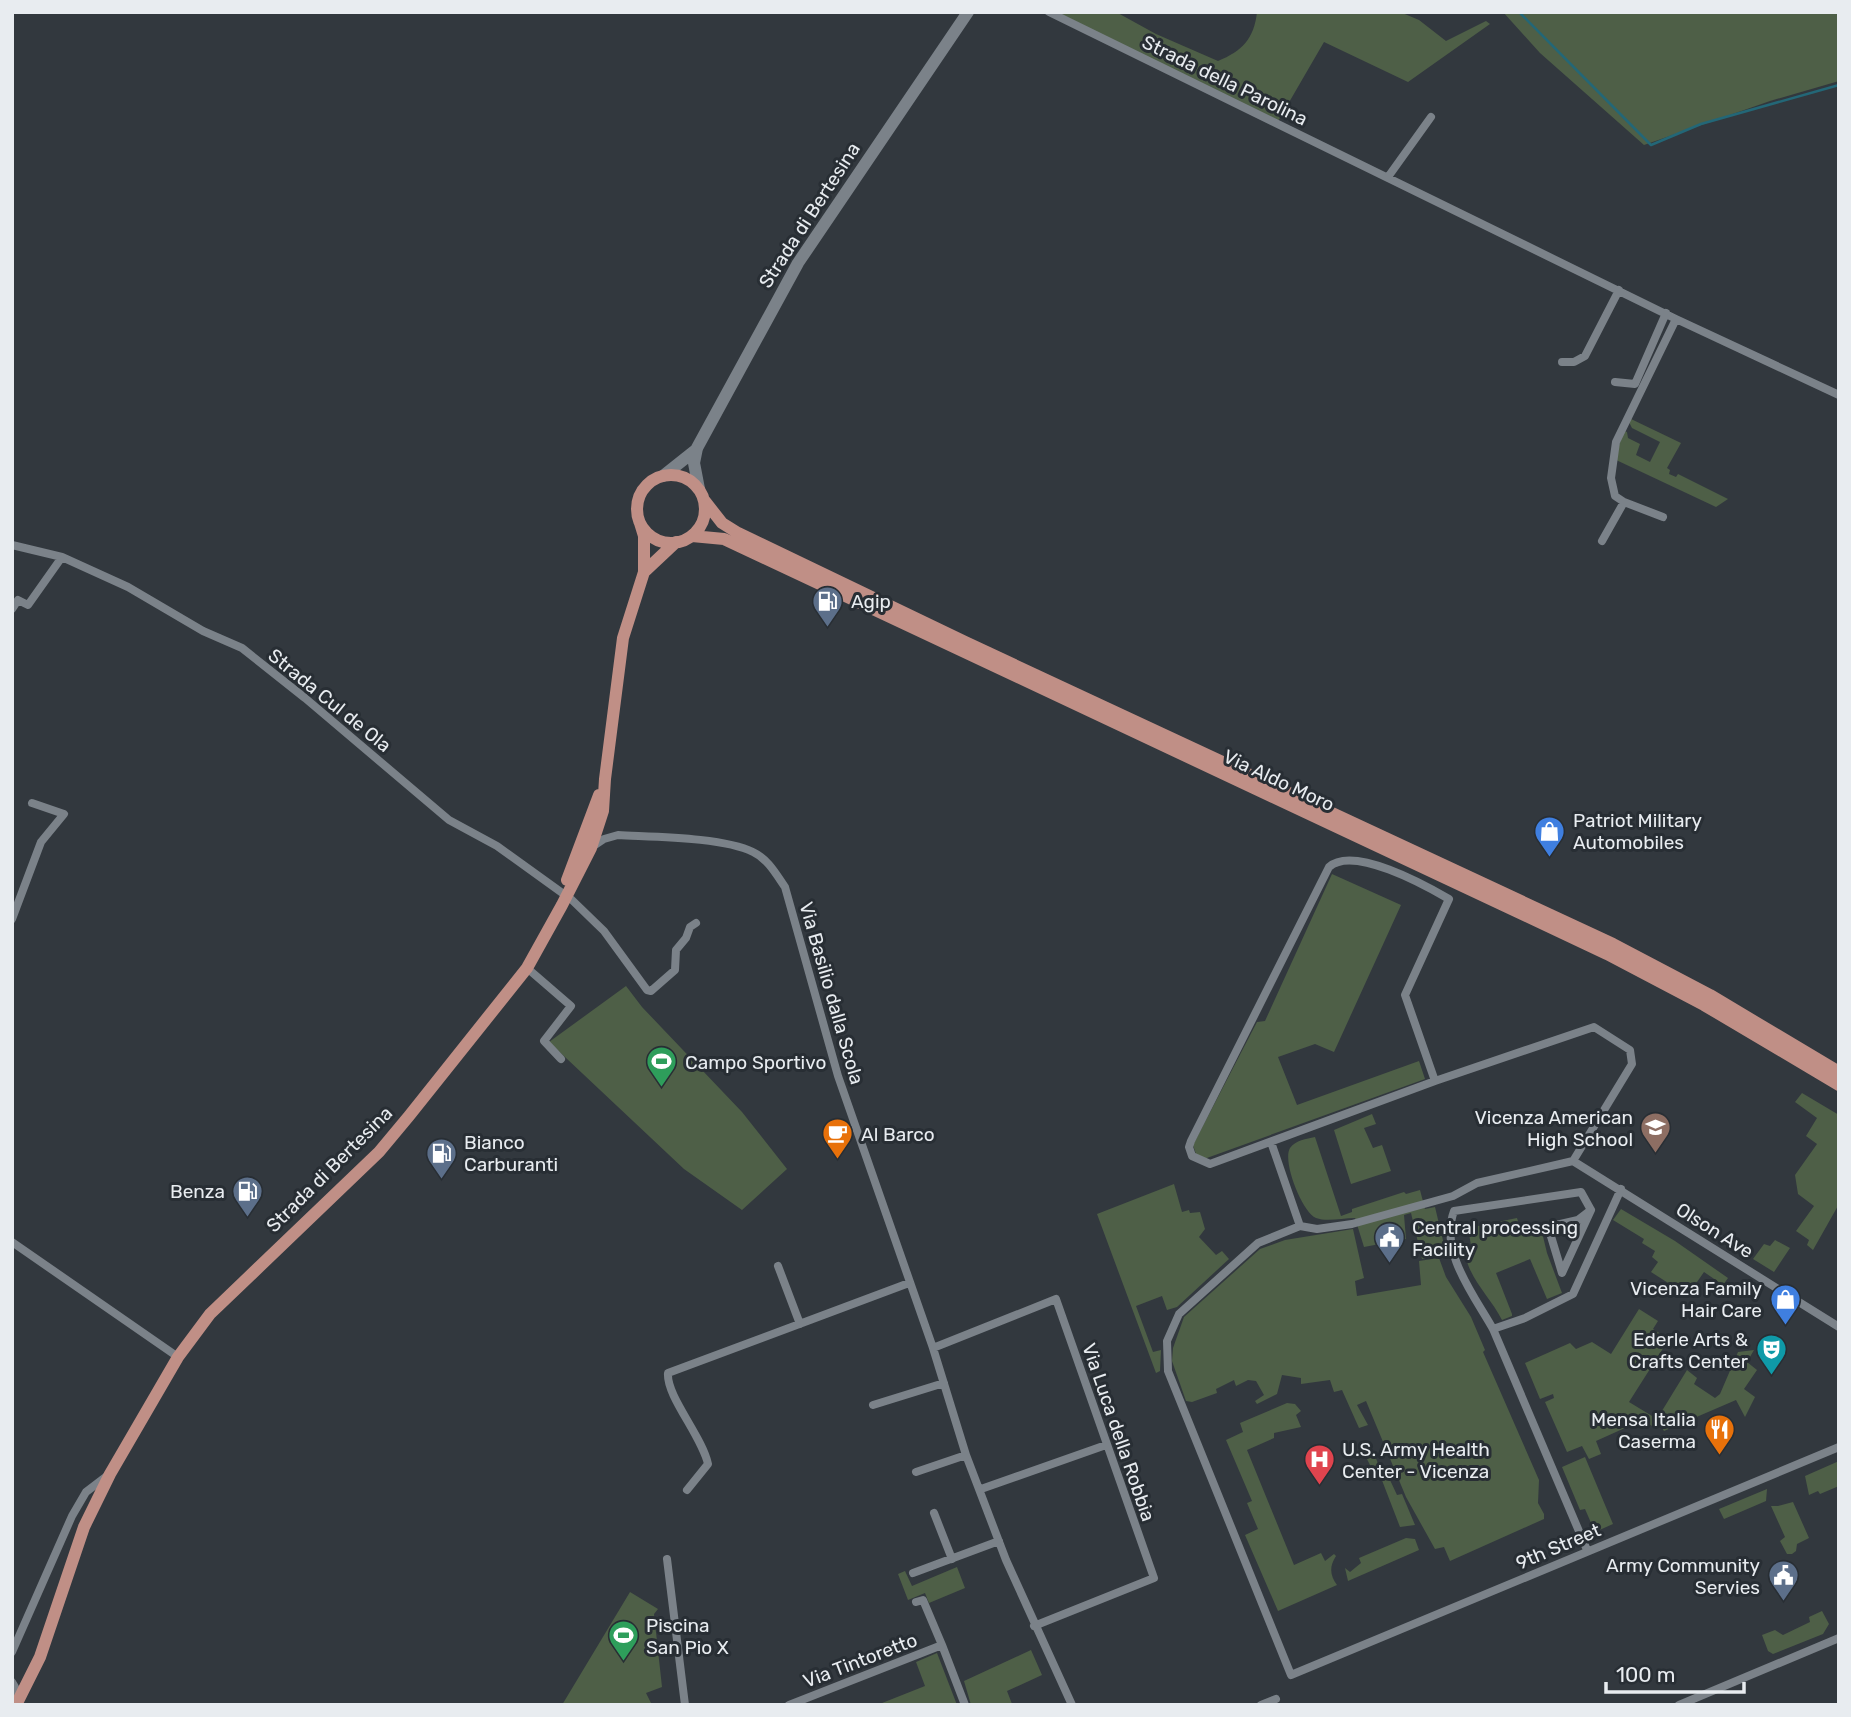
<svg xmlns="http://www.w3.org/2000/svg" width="1851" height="1717" font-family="Rubik,sans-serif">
	<rect width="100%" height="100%" fill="#32383e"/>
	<path fill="#4e5f47" d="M1049,12H1116L1156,34L1218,61C1242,51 1254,39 1257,12H1400L1419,20L1446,41L1486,21L1490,24L1408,82L1324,42L1277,123Z
		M1503,12H1839V81L1770,101L1644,145L1540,53Z
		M1631,419L1681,443L1667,468L1670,470L1669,474L1676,477L1678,474L1728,499L1716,507L1614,459L1624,431L1627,432L1628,438L1640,444L1636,455L1650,462L1660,442L1632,428L1629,422Z
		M1332,874L1401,905L1334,1052L1315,1044L1278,1057L1297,1105L1419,1061L1425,1079L1204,1159L1196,1154L1193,1145L1257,1022L1265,1021Z
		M626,986L642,1007L742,1112L787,1169L742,1210L684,1169L549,1042Z
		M1802,1093L1839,1115V1204L1813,1250L1807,1245L1809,1240L1796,1231L1814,1206L1798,1194L1795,1175L1817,1144L1806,1136L1817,1118L1795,1102Z
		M1372,1114L1376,1124L1364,1128L1373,1148L1382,1145L1391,1171L1351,1184L1334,1130Z
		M1315,1137L1341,1216L1352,1212V1209L1404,1192L1406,1194L1420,1190L1425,1209L1435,1207L1446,1253L1422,1259L1411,1213L1404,1215L1406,1239L1364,1247L1355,1218C1342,1218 1327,1222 1316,1218C1302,1212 1282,1161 1290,1148C1296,1140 1306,1139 1315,1137Z
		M1174,1184L1182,1212L1189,1210L1190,1213L1200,1212L1205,1229L1199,1237L1216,1255L1222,1251L1229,1259L1177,1307L1167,1310L1162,1296L1136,1306L1153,1352L1161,1350L1160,1371L1156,1373L1097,1214Z
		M1621,1209L1675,1241L1728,1278L1723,1285L1704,1272L1690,1292L1679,1284L1676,1288L1651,1272L1658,1262L1652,1257L1655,1251L1642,1243L1644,1239L1613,1220Z
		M1517,1218L1521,1231L1541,1228L1547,1253L1562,1293L1547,1299L1530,1259L1496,1273L1512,1314V1316L1502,1320C1491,1298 1472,1282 1466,1258L1473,1257L1468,1228Z
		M1353,1229L1364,1278L1355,1281L1357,1296L1421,1285L1419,1261L1439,1258L1446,1277L1471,1317L1485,1350L1483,1352L1539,1480L1538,1503L1544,1514V1519L1450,1561L1444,1547L1435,1549L1406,1497L1366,1401L1357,1405L1368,1425L1359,1428L1342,1390L1334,1392L1330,1380L1301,1384V1378L1282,1375L1277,1394L1257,1404L1255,1401L1264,1395L1256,1381L1248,1380L1236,1386L1234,1380L1216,1389L1217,1393L1192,1402L1186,1401L1172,1361L1173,1348L1184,1317L1260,1249L1285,1240Z
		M1775,1240L1790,1248L1774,1272L1753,1259L1764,1244L1770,1246Z
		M1639,1309L1658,1321L1653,1329L1669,1339L1629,1402L1657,1419L1687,1370L1697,1378L1694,1384L1715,1398L1720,1394L1738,1352L1754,1350L1747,1362L1757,1370L1744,1389L1755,1397L1745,1417L1736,1400L1664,1431L1657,1420L1652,1426L1647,1423L1639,1427L1636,1423L1596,1441L1601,1454L1589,1459L1582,1446L1567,1452L1545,1402L1554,1398L1553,1394L1540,1399L1525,1363L1570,1343L1576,1349L1592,1342L1611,1354Z
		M1287,1403L1295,1404L1301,1411L1296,1415L1301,1427L1274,1433V1438L1247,1450L1294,1565L1321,1553L1325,1561L1334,1554L1336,1556C1329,1567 1330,1575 1337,1585L1278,1611L1245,1535L1258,1529L1247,1503L1252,1501L1226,1440L1243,1432L1240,1423Z
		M1373,1451L1379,1466L1383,1465L1397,1495L1402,1494L1415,1525L1400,1527L1378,1470L1373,1471L1365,1455Z
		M1585,1457L1613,1524L1595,1532L1585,1509L1580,1510L1562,1467Z
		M1839,1461V1486L1820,1494L1818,1491L1809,1495L1805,1476Z
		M1767,1489L1766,1501L1724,1519L1719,1509Z
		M1793,1502L1809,1538L1797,1544L1796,1551L1792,1554H1787L1780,1541L1785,1537L1771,1506H1778Z
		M1406,1538L1415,1539L1419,1550L1348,1581L1345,1568L1350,1572L1361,1563L1359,1558Z
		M957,1567L965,1588L929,1603L925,1593L908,1600L898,1574L905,1571L912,1586Z
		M630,1592L658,1609L654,1614L662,1687L646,1693L652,1705H562Z
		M1822,1611L1829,1624L1823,1634L1773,1654L1768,1651L1762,1635L1775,1630L1783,1635L1810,1622L1809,1617Z
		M1031,1650L1042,1675L1007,1691L1012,1704L971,1705L964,1681Z
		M937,1653L957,1705H877L925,1686L916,1662Z"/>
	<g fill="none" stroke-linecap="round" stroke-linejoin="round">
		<path stroke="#236777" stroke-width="2.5" d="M1519,12L1651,145L1701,124L1839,85"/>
		<path stroke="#7b8289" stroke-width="8" d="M1049,12L1676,319L1839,395
			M1388,177L1431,117
			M1562,362H1574L1585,356L1619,290
			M1615,382L1635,384L1666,313
			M1624,502L1663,517
			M1602,541L1624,502L1615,496L1611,478L1616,442L1676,319
			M12,545L62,557L128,587L203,631L242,648L305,698L449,820L497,846L572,900L604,931L647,990L651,991L675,970L676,950L686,938L690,927L696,923
			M12,609L18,600L28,605L62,557
			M592,847L604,839L618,835C653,837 723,837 753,852C768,859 776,874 785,887L838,1076L933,1348L966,1455L1006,1560L1072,1705
			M12,919L41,842L64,814L32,803
			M527,968L571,1006L544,1041L561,1059
			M1435,1081L1405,995L1449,899C1425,885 1353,845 1329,867L1191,1141L1189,1147L1192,1156L1210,1164L1435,1081L1594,1027L1630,1050L1632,1064L1573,1161L1477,1183L1453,1196L1352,1224L1317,1229L1300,1226L1258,1243L1179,1314L1167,1341L1168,1371L1291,1675L1839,1447
			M1271,1142L1300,1226
			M1573,1161L1839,1327
			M12,1242L178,1357
			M778,1266L800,1324
			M1493,1329C1474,1295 1439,1252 1454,1211L1581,1192L1591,1210L1578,1220L1556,1225L1550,1233L1562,1273L1591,1210
			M933,1348L1056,1299L1154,1578L1034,1626
			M873,1405L944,1383
			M916,1472L966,1455
			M981,1489L1106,1445
			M687,1490L708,1464C702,1436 666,1396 668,1373L909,1283
			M934,1513L952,1559
			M1587,1550L1493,1329L1525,1318L1573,1294L1621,1189
			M667,1559L685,1705
			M913,1573L999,1541
			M916,1602L923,1600L942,1645
			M12,1652L72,1516L86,1492L107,1476
			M12,1682L15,1687L12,1694
			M789,1705L942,1645L965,1705
			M1261,1705L1276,1699
			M1679,1705L1839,1638"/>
		<path stroke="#7b8289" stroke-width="12" d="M663,476L697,449
			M699,489L694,463L697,448L798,263L968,12"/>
		<path stroke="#c08f86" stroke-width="12" d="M637 509a34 34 0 1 1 68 0a34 34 0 1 1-68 0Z
			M704,500L722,523L738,533L965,642L1613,944L1710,995L1839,1072
			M692,536L724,539L1607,954L1704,1005L1839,1085
			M644,572L676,542
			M567,880L599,795
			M16,1705L40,1657L84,1527L110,1474L178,1357L210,1314L379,1152L409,1116L527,968L562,905L591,848L603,811L605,779L623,638L644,572V536L640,523"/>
	</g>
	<defs>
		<symbol id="fuel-pin" viewBox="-11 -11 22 30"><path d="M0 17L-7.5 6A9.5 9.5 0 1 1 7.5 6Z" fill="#5c6f8a" stroke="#282e34"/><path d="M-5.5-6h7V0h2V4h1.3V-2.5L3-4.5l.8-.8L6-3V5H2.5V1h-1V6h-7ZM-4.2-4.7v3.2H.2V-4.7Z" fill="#fff"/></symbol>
		<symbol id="shop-pin" viewBox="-11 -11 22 30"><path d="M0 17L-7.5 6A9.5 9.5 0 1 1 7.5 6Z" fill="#3f7fe0" stroke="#282e34"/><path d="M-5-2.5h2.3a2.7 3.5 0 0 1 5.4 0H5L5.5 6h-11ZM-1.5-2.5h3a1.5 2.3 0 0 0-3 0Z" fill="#fff"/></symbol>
		<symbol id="stadium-pin" viewBox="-11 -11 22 30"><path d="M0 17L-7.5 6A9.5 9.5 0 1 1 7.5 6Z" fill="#2e9e5b" stroke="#282e34"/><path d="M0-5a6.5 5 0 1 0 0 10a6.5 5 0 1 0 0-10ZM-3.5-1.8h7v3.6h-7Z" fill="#fff"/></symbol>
		<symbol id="school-pin" viewBox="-11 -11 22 30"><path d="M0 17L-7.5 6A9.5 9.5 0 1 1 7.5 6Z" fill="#8d6e63" stroke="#282e34"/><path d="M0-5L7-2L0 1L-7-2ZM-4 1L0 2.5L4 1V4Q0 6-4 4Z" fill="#fff"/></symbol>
		<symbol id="cafe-pin" viewBox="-11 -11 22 30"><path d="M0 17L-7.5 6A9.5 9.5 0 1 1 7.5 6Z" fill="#e8710a" stroke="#282e34"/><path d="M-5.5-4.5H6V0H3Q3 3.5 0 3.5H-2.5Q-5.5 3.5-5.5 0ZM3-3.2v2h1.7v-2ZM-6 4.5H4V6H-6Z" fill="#fff"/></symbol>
		<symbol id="civic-pin" viewBox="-11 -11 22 30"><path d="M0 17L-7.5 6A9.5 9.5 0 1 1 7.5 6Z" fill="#5c6f8a" stroke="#282e34"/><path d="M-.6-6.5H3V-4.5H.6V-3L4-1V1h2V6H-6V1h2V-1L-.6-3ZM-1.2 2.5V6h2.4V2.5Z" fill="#fff"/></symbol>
		<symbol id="theatre-pin" viewBox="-11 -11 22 30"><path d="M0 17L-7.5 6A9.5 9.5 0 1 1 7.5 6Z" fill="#0f9aa8" stroke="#282e34"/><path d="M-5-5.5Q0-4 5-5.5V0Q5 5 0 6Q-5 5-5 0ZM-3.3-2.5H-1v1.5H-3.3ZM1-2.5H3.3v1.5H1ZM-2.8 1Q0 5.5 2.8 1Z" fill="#fff"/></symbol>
		<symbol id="restaurant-pin" viewBox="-11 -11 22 30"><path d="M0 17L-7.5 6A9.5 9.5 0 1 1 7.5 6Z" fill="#e8710a" stroke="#282e34"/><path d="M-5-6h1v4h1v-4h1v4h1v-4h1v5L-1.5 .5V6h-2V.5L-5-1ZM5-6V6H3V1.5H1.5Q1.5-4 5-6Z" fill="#fff"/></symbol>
		<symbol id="hospital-pin" viewBox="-11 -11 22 30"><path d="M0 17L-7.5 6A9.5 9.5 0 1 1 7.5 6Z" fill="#e0444e" stroke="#282e34"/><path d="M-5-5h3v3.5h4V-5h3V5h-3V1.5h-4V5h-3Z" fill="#fff"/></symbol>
	</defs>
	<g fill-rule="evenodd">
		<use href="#fuel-pin" x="810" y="584" width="35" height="47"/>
		<use href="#shop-pin" x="1532" y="814" width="35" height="47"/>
		<use href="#stadium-pin" x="644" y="1044" width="35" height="47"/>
		<use href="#school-pin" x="1638" y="1110" width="35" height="47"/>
		<use href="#cafe-pin" x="820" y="1116" width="35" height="47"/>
		<use href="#fuel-pin" x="424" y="1136" width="35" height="47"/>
		<use href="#fuel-pin" x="230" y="1174" width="35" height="47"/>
		<use href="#civic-pin" x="1372" y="1220" width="35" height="47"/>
		<use href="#shop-pin" x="1768" y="1282" width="35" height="47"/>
		<use href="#theatre-pin" x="1754" y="1332" width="35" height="47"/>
		<use href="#restaurant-pin" x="1702" y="1412" width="35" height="47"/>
		<use href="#hospital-pin" x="1302" y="1442" width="35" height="47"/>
		<use href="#civic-pin" x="1766" y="1558" width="35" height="47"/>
		<use href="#stadium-pin" x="606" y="1618" width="35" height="47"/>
	</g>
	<g text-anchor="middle" stroke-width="6" stroke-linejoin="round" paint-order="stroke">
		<g font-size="19" fill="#e8ecf0" stroke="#282e34">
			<text transform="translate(1225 80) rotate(26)" y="7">Strada della Parolina</text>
			<text transform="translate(809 215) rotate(-57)" y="7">Strada di Bertesina</text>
			<text transform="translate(330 700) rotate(39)" y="7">Strada Cul de Ola</text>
			<text transform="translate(1279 780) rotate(25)" y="7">Via Aldo Moro</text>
			<text transform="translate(832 993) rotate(74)" y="7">Via Basilio dalla Scola</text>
			<text transform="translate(329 1169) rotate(-45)" y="7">Strada di Bertesina</text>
			<text transform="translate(1715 1230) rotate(32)" y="7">Olson Ave</text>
			<text transform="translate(1119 1432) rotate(71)" y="7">Via Luca della Robbia</text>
			<text transform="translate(1558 1546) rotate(-23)" y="7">9th Street</text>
			<text transform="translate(860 1660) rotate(-21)" y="7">Via Tintoretto</text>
		</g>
		<g font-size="19" fill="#e8ecf0" stroke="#282e34" text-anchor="start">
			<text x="851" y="608">Agip</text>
			<text x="1573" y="827">Patriot Military<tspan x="1573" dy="22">Automobiles</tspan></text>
			<text x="685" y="1069">Campo Sportivo</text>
			<text x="1633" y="1124" text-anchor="end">Vicenza American<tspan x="1633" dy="22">High School</tspan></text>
			<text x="861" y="1141">Al Barco</text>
			<text x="464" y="1149">Bianco<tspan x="464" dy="22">Carburanti</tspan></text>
			<text x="225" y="1198" text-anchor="end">Benza</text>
			<text x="1412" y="1234">Central processing<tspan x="1412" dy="22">Facility</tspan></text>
			<text x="1762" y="1295" text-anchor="end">Vicenza Family<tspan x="1762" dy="22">Hair Care</tspan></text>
			<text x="1748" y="1346" text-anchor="end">Ederle Arts &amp;<tspan x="1748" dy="22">Crafts Center</tspan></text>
			<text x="1696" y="1426" text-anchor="end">Mensa Italia<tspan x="1696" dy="22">Caserma</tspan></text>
			<text x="1342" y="1456">U.S. Army Health<tspan x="1342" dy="22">Center - Vicenza</tspan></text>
			<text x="1760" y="1572" text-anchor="end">Army Community<tspan x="1760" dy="22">Servies</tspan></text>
			<text x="646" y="1632">Piscina<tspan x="646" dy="22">San Pio X</tspan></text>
		</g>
	</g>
	<rect width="1851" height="1717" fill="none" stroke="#e8ecf0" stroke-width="28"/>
	<path d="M1606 1682v10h138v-10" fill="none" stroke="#e8ecf0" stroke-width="3.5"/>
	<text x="1616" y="1682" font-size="21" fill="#e8ecf0" stroke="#282e34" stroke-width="5" paint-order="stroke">100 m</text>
</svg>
